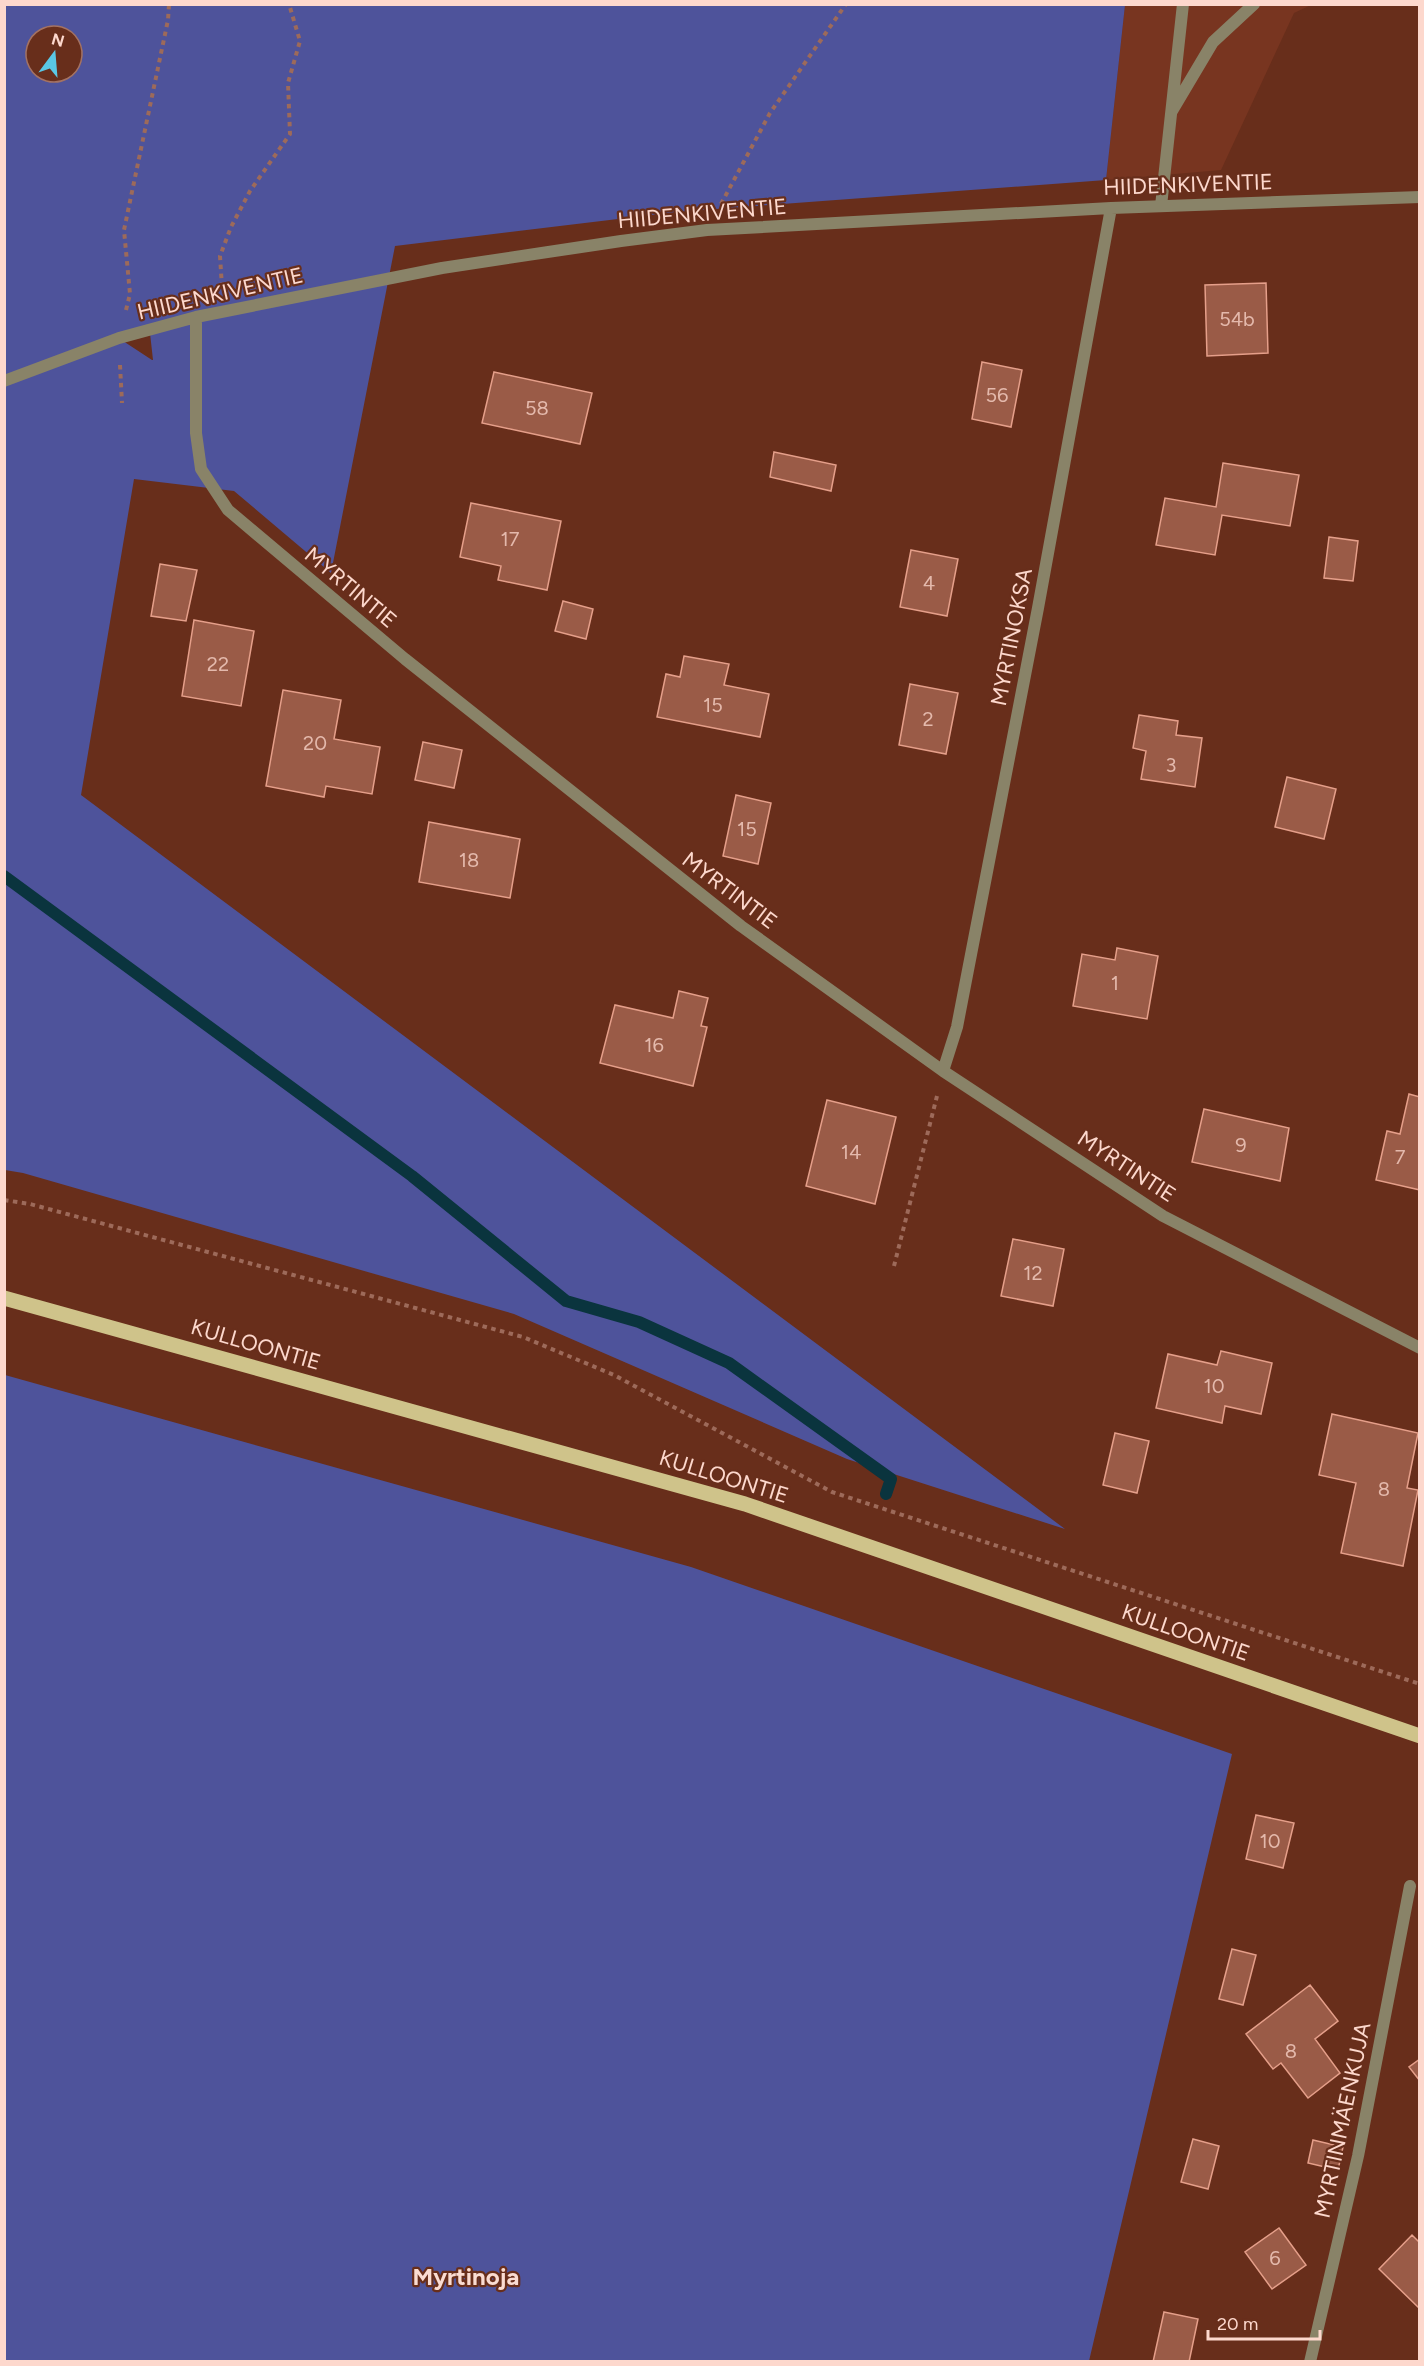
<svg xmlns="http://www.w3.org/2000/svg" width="1424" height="2366" font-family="Figtree,sans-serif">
	<rect width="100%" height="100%" fill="#682e1b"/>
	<path fill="#783520" d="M1125,5H1311L1294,13L1221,170L1106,180Z"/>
	<path fill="#4e539b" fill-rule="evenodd" d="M4,5H1125L1106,180L676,212L395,246L331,573L234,491L134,479L81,795L1065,1529L847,1459L514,1314L23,1173L5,1170ZM36,36H72V72H36ZM149,324L153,360H152L120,339Z
		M5,1375L691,1567L1232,1754L1089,2361H5Z"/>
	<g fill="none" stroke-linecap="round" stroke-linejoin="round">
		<path stroke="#0a343e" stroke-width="12" d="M4,876L412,1176L566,1301L639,1322L729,1363L891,1479L886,1494"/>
	</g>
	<path fill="#9a5b47" stroke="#e59f8a" stroke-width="1.5" d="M1266,283L1268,353L1207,356L1205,285Z
		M982,362L1022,370L1011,427L972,419Z
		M494,372L592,393L580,444L482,423Z
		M774,452L836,465L831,491L770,477Z
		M1223,463L1299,475L1290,526L1222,515L1215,555L1156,545L1165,498L1216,507Z
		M471,503L561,521L547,590L498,580L501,566L460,557Z
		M1329,537L1358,541L1353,581L1324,578Z
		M911,550L958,559L947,616L900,607Z
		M160,564L197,570L186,621L151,616Z
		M563,601L593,609L586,639L555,631Z
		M194,620L254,631L241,706L182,696Z
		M684,656L729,664L724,685L769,694L760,737L657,717L666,674L680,677Z
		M910,684L958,693L946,754L899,745Z
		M283,690L341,700L334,739L380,747L372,794L326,786L324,797L266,786Z
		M1139,715L1178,721L1176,735L1202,738L1195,787L1141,779L1146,751L1133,748Z
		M423,742L462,750L454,788L415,780Z
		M1287,777L1336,789L1324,839L1275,827Z
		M736,795L771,803L758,864L723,856Z
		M429,822L520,839L510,898L419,882Z
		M1117,948L1158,956L1147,1019L1073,1006L1082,954L1115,960Z
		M679,991L708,998L701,1026L707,1027L693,1086L600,1063L615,1005L673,1018Z
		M1409,1094L1420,1097V1190L1376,1180L1387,1131L1400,1134Z
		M827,1100L896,1117L875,1204L806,1186Z
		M1204,1109L1289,1128L1280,1181L1192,1162Z
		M1013,1239L1064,1249L1053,1306L1001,1296Z
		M1221,1351L1272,1363L1261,1414L1225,1406L1222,1423L1156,1408L1168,1354L1217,1365Z
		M1332,1414L1418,1433L1407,1488L1418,1490L1403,1566L1341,1553L1356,1483L1319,1475Z
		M1115,1433L1149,1441L1137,1493L1103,1485Z
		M1256,1815L1294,1823L1283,1868L1246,1859Z
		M1232,1949L1256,1955L1243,2005L1219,1999Z
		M1310,1985L1338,2021L1315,2039L1340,2073L1308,2098L1281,2063L1273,2069L1246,2034Z
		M1420,2059V2081L1409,2067Z
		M1193,2139L1219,2146L1208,2189L1181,2182Z
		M1313,2140L1343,2147L1338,2170L1308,2163Z
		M1279,2228L1306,2265L1272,2289L1245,2252Z
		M1412,2235L1420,2243V2309L1379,2269Z
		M1164,2312L1198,2319L1189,2362H1153Z"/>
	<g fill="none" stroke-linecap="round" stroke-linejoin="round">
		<path stroke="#9d6a5a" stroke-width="4" stroke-dasharray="4.5 4.5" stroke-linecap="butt" d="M721,204L770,113L846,4
			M222,287L220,256L231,227L250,191L290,134L288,83L300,41L289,4
			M126,310L130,294L124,230L168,20L169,4
			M120,365L122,403
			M4,1200L30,1204L523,1337L614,1375L832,1492L1420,1684
			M894,1266L937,1096"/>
		<path stroke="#898368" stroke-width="12" d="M1172,111L1213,42L1254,4
			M1161,206L1183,4"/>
		<path stroke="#898368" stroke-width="12" d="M196,317V433L201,469L228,510L405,659L741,926L943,1071L1163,1216L1420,1348
			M4,381L119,338L196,317L442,268L621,241L707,230L1111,208L1420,197
			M943,1071L957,1027L1038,608L1111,208
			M1310,2362L1358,2156L1410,1886"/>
		<path stroke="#cfc38a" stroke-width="15" d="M4,1298L745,1504L1420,1736"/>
	</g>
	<g text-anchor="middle" stroke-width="4.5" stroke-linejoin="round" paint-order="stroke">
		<g font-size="20" fill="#e4b9ac">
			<text x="1237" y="326">54b</text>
			<text x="997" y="402">56</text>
			<text x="537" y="415">58</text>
			<text x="510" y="546">17</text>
			<text x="929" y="590">4</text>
			<text x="218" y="671">22</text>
			<text x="713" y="712">15</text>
			<text x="928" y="726">2</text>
			<text x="315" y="750">20</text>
			<text x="1171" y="772">3</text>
			<text x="747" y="836">15</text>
			<text x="469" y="867">18</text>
			<text x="1115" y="990">1</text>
			<text x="654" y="1052">16</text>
			<text x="1241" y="1152">9</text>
			<text x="851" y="1159">14</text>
			<text x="1400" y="1164">7</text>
			<text x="1033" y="1280">12</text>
			<text x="1214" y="1393">10</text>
			<text x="1384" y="1496">8</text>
			<text x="1270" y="1848">10</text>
			<text x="1291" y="2058">8</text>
			<text x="1275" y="2265">6</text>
		</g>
		<g font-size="22" fill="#fdd8cd" stroke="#682e1b">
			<text transform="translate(1188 184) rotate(-2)" y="8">HIIDENKIVENTIE</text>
			<text transform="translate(702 213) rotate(-5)" y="8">HIIDENKIVENTIE</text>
			<text transform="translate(220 293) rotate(-13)" y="8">HIIDENKIVENTIE</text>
			<text transform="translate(351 587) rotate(40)" y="8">MYRTINTIE</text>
			<text transform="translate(1011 637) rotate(-79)" y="8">MYRTINOKSA</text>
			<text transform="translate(730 890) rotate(37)" y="8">MYRTINTIE</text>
			<text transform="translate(1127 1166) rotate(33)" y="8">MYRTINTIE</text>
			<text transform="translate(256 1344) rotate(16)" y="8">KULLOONTIE</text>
			<text transform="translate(724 1476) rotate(17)" y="8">KULLOONTIE</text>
			<text transform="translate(1186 1632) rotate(19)" y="8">KULLOONTIE</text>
			<text transform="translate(1342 2120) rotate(-78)" y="8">MYRTINMÄENKUJA</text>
		</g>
		<g font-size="24" font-weight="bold" fill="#fadcd2" stroke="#682e1b">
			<text x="466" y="2285">Myrtinoja</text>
		</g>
	</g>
	<rect width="1424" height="2366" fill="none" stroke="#fdd8cd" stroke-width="12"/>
	<g transform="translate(54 54) rotate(16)"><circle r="28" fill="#682e1b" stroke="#a47262" stroke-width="1.5"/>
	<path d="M0-4.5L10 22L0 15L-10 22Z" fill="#5ac8e5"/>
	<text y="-9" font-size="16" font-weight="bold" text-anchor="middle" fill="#fdd8cd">N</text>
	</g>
	<path d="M1208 2330v9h112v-9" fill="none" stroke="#fdd8cd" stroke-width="3"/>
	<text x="1217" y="2330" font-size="18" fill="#fdd8cd" stroke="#682e1b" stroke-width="4.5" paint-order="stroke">20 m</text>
</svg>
